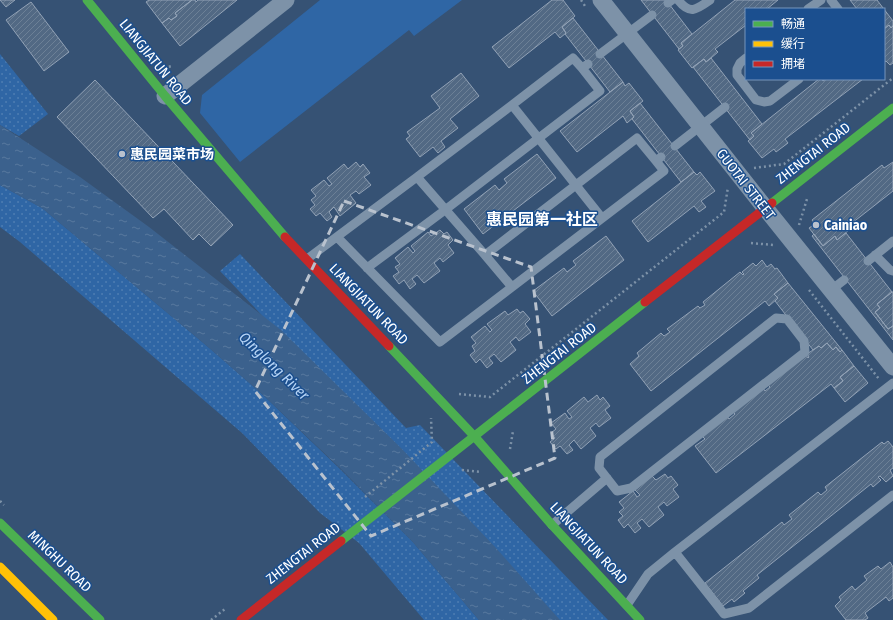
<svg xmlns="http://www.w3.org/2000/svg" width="893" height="620" font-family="'Fira Sans Condensed','Noto Sans SC',sans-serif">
	<defs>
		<pattern id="park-dots" width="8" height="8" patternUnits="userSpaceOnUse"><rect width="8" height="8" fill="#2f66a5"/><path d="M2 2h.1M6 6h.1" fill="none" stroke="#4e7db2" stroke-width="1.8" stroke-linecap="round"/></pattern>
		<pattern id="water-ripples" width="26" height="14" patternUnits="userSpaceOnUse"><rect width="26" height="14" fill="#3b618d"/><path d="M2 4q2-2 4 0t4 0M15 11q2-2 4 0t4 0" fill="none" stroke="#58799e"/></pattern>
		<pattern id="building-hatch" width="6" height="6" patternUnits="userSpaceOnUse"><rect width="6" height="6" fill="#526984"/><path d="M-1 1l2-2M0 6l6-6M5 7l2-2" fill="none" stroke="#6c8096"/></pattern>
	</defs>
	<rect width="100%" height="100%" fill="#365274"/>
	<path fill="url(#park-dots)" d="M0,54L48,114L19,136L0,125Z
		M0,185L42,208L207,346L262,394L338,467L412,541L479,620H424L359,543L320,513L242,433L20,242L0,227Z
		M240,254L406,428L420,425L608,620H550L220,271Z"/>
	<path fill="#2f66a5" d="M320,0H462L414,36L409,30L240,162L200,113L202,95Z"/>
	<path fill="url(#water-ripples)" d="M0,125L80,177L149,227L281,330L402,449L496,548L560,620H479L412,541L341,469L262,394L207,346L42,208L0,185Z"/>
	<path fill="url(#building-hatch)" stroke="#92a2b6" d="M0,0H15L6,7Z
		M149,0H192L175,13L177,16L171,20L169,18L162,23L146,2Z
		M192,0H195L196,2L198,0H237L180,46L162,23L169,18L171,20L177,16L175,13Z
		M552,0H563L575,16L562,27L566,33L560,38L555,32L509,68L492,47Z
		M641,0H666L692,34L681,43L683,46L679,49Z
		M735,0H778L767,9H746V25L715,49L718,52L711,58L706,62L704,59L692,68L678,50L683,46L681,43Z
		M850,0H877L893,21V26L891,28L889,25L884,29V9H857Z
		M31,2L69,52L44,71L6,20Z
		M573,18L623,82L610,92L565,34L566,33L562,27Z
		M889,25L891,28L893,26V63L890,65L886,61L884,62V29Z
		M711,58L762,124L751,133L754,136L750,140L693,67L704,59L706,62Z
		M461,73L479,96L450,119L458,128L441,141L445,147L438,153L433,147L420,157L406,139L410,136L407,132L440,108L431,96Z
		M819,79H822L823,81L826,79H863L785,139L788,143L776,152L774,149L762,158L748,141L754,136L751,133Z
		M95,80L233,225L211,246L199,234L193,240L164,209L153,218L57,117Z
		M623,82L625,86L629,83L643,101L630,111L634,117L627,123L623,116L577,152L560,131Z
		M640,103L694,172L681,182L632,119L634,117L630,111Z
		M537,154L556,178L483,234L464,209L495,185L499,190L507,183L504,179Z
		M356,162L360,167L363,164L370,173L364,177L371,185L359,194L356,191L350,195L356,203L340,216L334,207L329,212L332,217L327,221L320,213L316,216L310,209L315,205L311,200L316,196L311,190L324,180L329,186L332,184L327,178L344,164L348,169Z
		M893,162V191L847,227L849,230L837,240L835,236L823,246L809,228L815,224L812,220L882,165L884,168Z
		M694,172L697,175L700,172L715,191L701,201L706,207L699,212L694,206L648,242L632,221Z
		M440,230L444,234L447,232L453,240L448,245L454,253L443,262L440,258L434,263L440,271L424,283L417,275L412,279L416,284L410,289L404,280L399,284L393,276L399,272L395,267L400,264L395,258L408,247L413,253L415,251L411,246L428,232L431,236Z
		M846,233L892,292L877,304L880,308L875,312L888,329L893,326V340L812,236L814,234L823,246L835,236L837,240Z
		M606,236L624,260L552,316L533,291L564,268L567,272L576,265L573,261Z
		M762,260L767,267L771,264L775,269L777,268L788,283L774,294L778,298L769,306L765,301L651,391L630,364L639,356L637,353L661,333L664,336L670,332L667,329L698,306L700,308L705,305L703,302L740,272L743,275L744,274L742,272L753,263L756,266Z
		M788,283L842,350L840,352L836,347L833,350L827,343L821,348L819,346L813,350L775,301L778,298L774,294Z
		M892,292H893V326L888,329L875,312L880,308L877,304Z
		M517,309L520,313L523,311L530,319L525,324L531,332L519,341L516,337L510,342L516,350L501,362L494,354L489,358L493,363L487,368L480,359L476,363L470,355L475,351L472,346L476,343L471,337L485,326L490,332L492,330L487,324L505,311L508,315Z
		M827,343L833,350L836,347L840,352L842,350L854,366L840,377L843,381L834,388L831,384L716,473L695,446L705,439L702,436L727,416L729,419L735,414L733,412L763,388L765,391L770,387L768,385L806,355L808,358L809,357L807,354L819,346L821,348Z
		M854,366L868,383L845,402L834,388L843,381L840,377Z
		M597,395L600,400L603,397L610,406L605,410L611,418L599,427L596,423L590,428L596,436L581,449L574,440L569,445L573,450L567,454L560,446L556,449L550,442L555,438L551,433L556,429L551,423L565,413L569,419L572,417L567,411L584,397L588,402Z
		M888,441L893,447V468L890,470L893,476L886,482L880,476L878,477L881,480L873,487L871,484L757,575L759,578L743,591L745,593L734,602L732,599L723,606L705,583L782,522L784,525L792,519L789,515L818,492L821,495L827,490L825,487L882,442L884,444Z
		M665,474L668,478L671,476L678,485L673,489L679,497L667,506L664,502L658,507L664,515L649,527L642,519L637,523L641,528L635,533L628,524L624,528L618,520L623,516L619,512L624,508L619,502L633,491L637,497L640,495L635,490L652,476L656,480Z
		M890,562L893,567V598L889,601L886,597L865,613L868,618L865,620H846L835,606L841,600L839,597L852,586L855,590L867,580L864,576L878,566L881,569Z"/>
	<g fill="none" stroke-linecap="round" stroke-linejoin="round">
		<path stroke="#7d92a8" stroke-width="2.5" stroke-dasharray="2 3" stroke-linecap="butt" d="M581,0L585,6
			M164,68L172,66
			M754,168L784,164L893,78
			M799,225L807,199
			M751,243L773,245L774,247
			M809,290L879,379
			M459,394L490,397L724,212L728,187
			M510,449L513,431
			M462,470L481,472
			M365,497L432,442L431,418
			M0,501L4,505
			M211,620L225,609"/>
		<path stroke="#7d92a8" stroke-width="9" d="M678,0C690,15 696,10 710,0
			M831,0L838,9
			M668,3L672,0
			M808,9L821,0
			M600,54L652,15
			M746,58L740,63L737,69V75L756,100L764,102L770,101L799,79
			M588,64L582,68L573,58L512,105L602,218
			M675,146L725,107
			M417,177L512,105
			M337,237L440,342L664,171L656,161
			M485,255L512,287
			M875,255L890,270L893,271
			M307,259L417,177L485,255L637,138L656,161L661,157
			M868,261L893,241
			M367,268L445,210L600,91L582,68
			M831,290L844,280
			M776,318L787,319L804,341L805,352L631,488L617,491L599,468L600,457Z
			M552,525L607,478
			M675,552L724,614L749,608L893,495
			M627,605L648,574L675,552L893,383"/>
		<path stroke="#7d92a8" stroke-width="17" d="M601,0L766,209L893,367
			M165,96L286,0"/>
		<path stroke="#4caf50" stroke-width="9" d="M87,0L165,96L285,237
			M772,203L893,108
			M389,346L475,437L552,525L640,620
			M0,523L100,620
			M341,541L645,302"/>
		<path stroke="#ffc107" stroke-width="9" d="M0,567L53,620"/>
		<path stroke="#c62828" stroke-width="9" d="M285,237L389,346
			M645,302L772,203
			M241,620L341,541"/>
	</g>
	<path fill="none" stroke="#b9c2ce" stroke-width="3" stroke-dasharray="8 5" stroke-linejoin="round" d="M344,201L531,267L555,458L371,536L255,391Z"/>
	<g fill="#b9c2ce" stroke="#1b4f8f" stroke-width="1.5">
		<circle cx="122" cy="154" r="4"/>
		<circle cx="816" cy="225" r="4"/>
	</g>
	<g text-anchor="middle" stroke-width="3" stroke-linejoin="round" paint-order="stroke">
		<g font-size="14" fill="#fff" stroke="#1b4f8f">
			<text transform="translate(156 62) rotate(51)" y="5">LIANGJIATUN ROAD</text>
			<text transform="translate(813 153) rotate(-38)" y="5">ZHENGTAI ROAD</text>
			<text transform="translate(746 184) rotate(52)" y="5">GUOTAI STREET</text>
			<text transform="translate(369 304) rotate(46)" y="5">LIANGJIATUN ROAD</text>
			<text transform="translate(559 353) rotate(-38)" y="5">ZHENGTAI ROAD</text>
			<text transform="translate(589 543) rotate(47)" y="5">LIANGJIATUN ROAD</text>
			<text transform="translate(303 553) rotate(-38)" y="5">ZHENGTAI ROAD</text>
			<text transform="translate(60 561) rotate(44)" y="5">MINGHU ROAD</text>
		</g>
		<g font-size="14" font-weight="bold" fill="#fff" stroke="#1b4f8f" text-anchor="start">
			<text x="130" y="159">惠民园菜市场</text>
			<text x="824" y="230">Cainiao</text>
		</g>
		<g font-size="15" font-style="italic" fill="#b5d3f5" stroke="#1b4f8f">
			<text transform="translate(274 366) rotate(44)" y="5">Qinglong River</text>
		</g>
		<g font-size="16" font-weight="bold" fill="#fff" stroke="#1b4f8f">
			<text x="542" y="225">惠民园第一社区</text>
		</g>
	</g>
	<rect x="745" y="8" width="140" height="72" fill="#1b4f8f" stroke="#7695bc"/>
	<rect x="753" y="21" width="20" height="6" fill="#4caf50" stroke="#7695bc"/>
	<text x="781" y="28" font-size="12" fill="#ffffff">畅通</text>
	<rect x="753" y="41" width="20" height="6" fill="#ffc107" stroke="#7695bc"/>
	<text x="781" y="48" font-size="12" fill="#ffffff">缓行</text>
	<rect x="753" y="61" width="20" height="6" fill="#c62828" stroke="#7695bc"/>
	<text x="781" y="68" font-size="12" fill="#ffffff">拥堵</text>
</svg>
